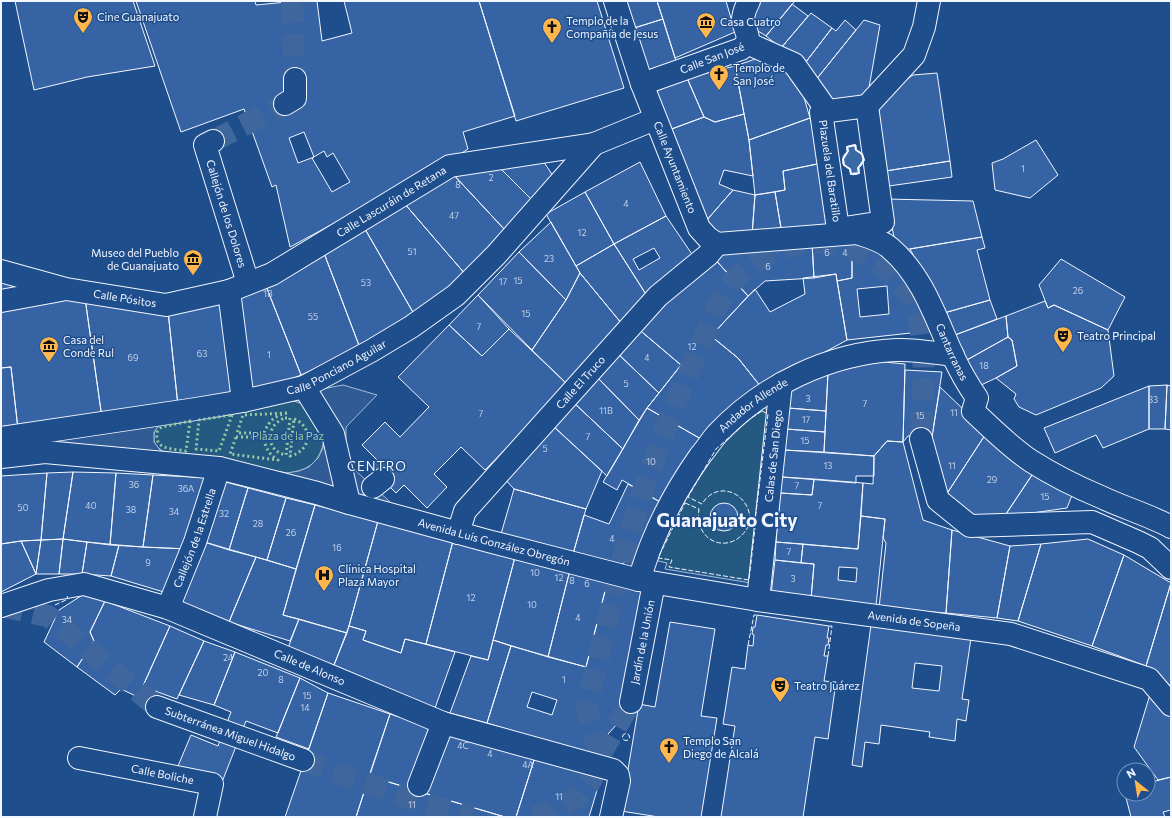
<svg xmlns="http://www.w3.org/2000/svg" width="1172" height="818" font-family="Commissioner,sans-serif">
	<rect width="100%" height="100%" fill="#1f4e8c"/>
	<path fill="#245a82" stroke="#a8bbd7" d="M281,401H294L306,405L325,435C321,460 312,470 287,473L165,452C152,446 150,434 160,424Z
		M762,407L771,412L751,583L665,569L667,563L654,560L678,508L713,447Z"/>
	<path fill="#305b95" stroke="#a8bbd7" fill-rule="evenodd" d="M343,385L377,395L346,427V462L409,519L217,475L44,463L1,468V443L162,420ZM281,401H294L306,405L325,435L323,448L318,458L309,467L299,471L287,473L165,452L160,450L154,442V432L160,424Z"/>
	<path fill="#3b69a3" stroke="#a8bbd7" d="M855,145L856,150L862,154L864,160L858,169L859,173L851,174L850,169L844,165L843,159L848,151L847,147Z"/>
	<path fill="#3563a3" stroke="#f2f6ff" fill-rule="evenodd" d="M15,1H133L155,66L87,77L34,90Z
		M136,1H255L256,5L297,1H317L322,41L352,33L344,1H479L515,116L463,132L468,149L446,163L290,247L276,185L272,187L244,109L181,132ZM304,132L314,157L298,163L289,138ZM324,151L327,157L333,153L350,182L332,192L312,158Z
		M479,1H597L624,88L516,121Z
		M625,1H657L663,19L634,28Z
		M657,1H726L735,32L675,58Z
		M754,1H795L766,36L750,26Z
		M792,4L808,16L781,48L766,36Z
		M811,13L832,28L802,67L781,48Z
		M663,19L677,64L648,73L634,28Z
		M845,20L856,30L815,81L802,67L832,28L836,31Z
		M864,20L880,25L867,99L828,101L815,81Z
		M767,55L793,71L802,91L810,118L749,140L735,66Z
		M735,66L744,114L715,122L704,117L687,78Z
		M937,73L950,161L879,172L877,100L913,75Z
		M687,78L704,117L669,130L654,92Z
		M744,114L749,140L753,176L724,170L719,184L733,190L706,221L669,130L704,117L715,122Z
		M810,118L822,163L783,171L785,190L755,195L749,140Z
		M1036,140L1058,175L1030,198L995,190L992,163L1003,159Z
		M540,156L553,176L532,200L496,164Z
		M950,161L952,177L882,187L879,172Z
		M640,162L666,216L614,244L585,192Z
		M822,163L832,229L782,234L775,192L785,190L783,171Z
		M496,164L532,200L505,230L451,172Z
		M451,172L505,230L466,275L404,203Z
		M733,190L755,195L752,235H718L706,221Z
		M585,192L614,244L576,266L546,214Z
		M775,192L782,234L752,235L755,195Z
		M886,199L973,201L982,237L897,251Z
		M404,203L466,275L414,314L365,229Z
		M666,216L696,260L649,299L614,244ZM654,248L660,258L639,270L633,259Z
		M551,222L580,273L566,300L519,252Z
		M365,229L414,314L360,348L324,253Z
		M982,237L985,248L977,250L990,300L944,313L910,249Z
		M852,241L886,253L934,326L929,331L847,340L837,281L852,278ZM887,286L889,314L860,317L857,289Z
		M852,241V278L837,281L836,274L814,278L812,243Z
		M812,243L814,278L765,281L748,296L713,257L723,249Z
		M614,244L649,299L622,324L580,273L576,266Z
		M519,252L566,300L532,350L478,295Z
		M324,253L360,348L301,375L266,286Z
		M713,257L748,296L711,336L738,358L761,387L701,439L647,408L681,365L636,327Z
		M1061,259L1125,297L1108,330L1054,305L1048,308L1039,285Z
		M580,273L622,324L568,385L532,350L566,300Z
		M836,274L847,340L761,387L738,358L711,336L755,289L770,312L805,294L803,278Z
		M1,281L17,286L19,290L1,294Z
		M266,286L301,375L251,395L234,296Z
		M478,295L509,329L482,356L449,325Z
		M85,298L102,418L18,429L11,367L1,368V309Z
		M85,298L168,311L178,406L102,418Z
		M225,299L238,396L178,406L168,311Z
		M990,300L997,319L955,335L944,313Z
		M1045,301L1048,308L1054,305L1108,330L1114,376L1101,388L1036,415L1019,407L1014,399L1016,394L996,378L1017,366L1012,340L1008,337L1006,316Z
		M1006,316L1008,337L965,361L955,335Z
		M449,325L482,356L509,329L568,385L485,470L461,447L434,474L447,487L427,508L404,485L396,493L371,468L378,461L362,445L385,422L400,437L429,407L398,377Z
		M636,327L681,365L659,393L614,350Z
		M1008,337L1012,340L1017,366L996,378L979,386L965,361Z
		M614,350L659,393L647,408L639,420L595,375Z
		M874,361L905,364L903,442L887,441L874,456L824,452L828,373Z
		M11,367L18,429L1,431V368Z
		M905,370L942,372L932,437L908,436L903,442Z
		M828,373L826,411L788,408L790,390Z
		M595,375L639,420L623,449L573,402Z
		M1167,385L1171,386V430L1165,429Z
		M1167,385L1165,429H1149V386Z
		M1149,386V429L1103,448L1096,435L1055,453L1044,428Z
		M940,387L987,432L946,495L932,437Z
		M573,402L623,449L607,476L552,425Z
		M647,408L701,439L662,503L622,480L617,490L603,482Z
		M788,408L826,411L825,432L786,429Z
		M552,425L602,471L586,509L514,489L504,478Z
		M786,429L825,432L824,452L784,450Z
		M987,432L1038,466L1004,517L974,519L946,495Z
		M887,441L903,442L923,520L952,530L946,613L879,608L886,543L883,538L885,519L861,516L863,483L873,484L874,456Z
		M784,450L874,456V476H856V483L782,477Z
		M1038,466L1076,485L1067,508L1004,517Z
		M73,472L116,473L110,545L63,539Z
		M73,472L63,539L41,540L47,473Z
		M47,473L41,540L21,541L1,544V476Z
		M116,473L153,475L143,547L110,545Z
		M153,475L211,478L188,549L143,547Z
		M782,477L814,479L812,495L780,493Z
		M814,479L863,483L858,549L776,542L780,493L812,495Z
		M218,480L248,488L229,550L201,541Z
		M628,484L662,503L639,555L618,566L573,554L584,515L609,524Z
		M248,488L286,498L267,560L229,550Z
		M514,489L586,509L573,554L501,534Z
		M286,498L315,505L296,569L267,560Z
		M710 517a14 14 0 1 1 28 0a14 14 0 1 1-28 0Z
		M315,505L378,521L347,633L283,615Z
		M861,516L885,519L876,606L811,599L814,564L801,563L803,544L858,549ZM839,567L857,568L856,582L838,580Z
		M378,521L453,541L426,644L405,639L401,653L363,640L366,631L349,626Z
		M952,530L1010,546L997,618L946,613Z
		M63,539L59,574H36L41,540Z
		M63,539L87,542L82,574H59Z
		M1088,539L1124,555L1092,646L1018,621L1041,544Z
		M41,540L36,574L21,541Z
		M21,541L36,574L1,592V544Z
		M201,541L256,557L229,622L178,603Z
		M453,541L515,557L488,660L426,644Z
		M87,542L119,545L111,576L82,574Z
		M776,542L803,544L801,563L775,560Z
		M1041,544L1018,621L997,618L1010,546Z
		M119,545L143,547L188,549L167,593L111,576Z
		M1124,555L1171,583L1146,666L1092,646Z
		M256,557L296,569L283,615L299,619L290,641L229,622Z
		M515,557L570,570L548,657L493,640Z
		M775,560L814,564L811,599L771,595Z
		M570,570L608,579L586,667L548,657Z
		M608,579L639,588L644,599L618,723L608,734L598,757L487,723L511,646L586,667ZM532,692L557,700L552,715L527,707Z
		M1171,583V699L1146,666Z
		M84,594L105,601L90,632L94,641L77,667L44,642L59,610Z
		M105,601L170,626L138,697L121,689L115,695L77,667L94,641L90,632Z
		M757,615L829,626L827,638H829L828,645H826L824,656H828L824,681L836,682L828,739L815,737L803,817H721L735,726L723,724L732,667L745,669L748,645L753,646L754,635L752,634L753,627H755Z
		M299,619L347,633L334,665L288,648Z
		M670,622L715,629L701,716L717,718L701,817H659L621,811L639,704L655,707Z
		M871,625L971,638L962,699L969,700L966,721L957,719L955,741L929,737L930,732L881,725L879,744L865,742L862,767L852,765ZM915,663L942,666L939,691L912,688Z
		M170,626L204,641L177,699L155,691L150,702L138,697Z
		M349,626L366,631L363,640L401,653L405,639L455,652L435,708L334,665Z
		M493,640L511,646L487,723L450,713L471,656L488,660Z
		M204,641L235,652L214,705L179,695Z
		M235,652L300,678L278,733L246,721L222,782L178,766L191,735L218,746L231,712L214,705Z
		M300,678L328,693L309,749L276,737Z
		M1152,688L1171,713V777L1158,780L1134,747Z
		M328,693L390,714L356,817H285Z
		M390,714L429,727L409,788L369,776Z
		M445,732L535,757L516,817H505L424,793Z
		M535,757L601,777L589,817H516Z
		M369,776L424,793L505,817H356Z
		M1171,777V810L1163,812L1165,817H1131L1125,794H1148V783Z"/>
	<g fill="none" stroke-linecap="round" stroke-linejoin="round">
		<path stroke="#3f679d" stroke-width="22" stroke-dasharray="22 11" stroke-linecap="butt" d="M292,1L295,79
			M213,141L285,104
			M1,606L48,616L157,707
			M600,755L631,702
			M303,760L413,800L472,817
			M533,817L551,813L576,798L591,781L600,755L586,708L626,546L644,487L667,424L716,309C720,301 724,293 729,286C757,250 806,234 849,247C854,249 860,253 865,256C885,266 902,281 912,301C930,338 922,399 921,439"/>
		<defs>
			<g id="minor">
				<path id="s1" d="M615,1L642,84L699,228L708,238L717,244"/>
				<path d="M747,43L794,64L828,112"/>
				<path d="M747,43C750,35 744,29 743,20C743,13 746,7 749,1"/>
				<path d="M642,84L741,49L747,43"/>
				<path d="M285,104L295,98V79"/>
				<path d="M867,106L883,222L838,229L821,112Z"/>
				<path d="M867,106L914,55L924,27L929,1"/>
				<path id="s2" d="M213,141L205,145L248,283"/>
				<path id="s3" d="M717,244L857,233C869,237 881,240 890,248C923,276 936,319 953,356C960,371 968,385 977,398L973,411C991,428 1010,447 1031,461C1053,475 1077,487 1101,497C1124,508 1149,515 1171,527"/>
				<path id="s4" d="M1,271L66,289L166,305L229,291L272,274L450,166L594,144L655,119"/>
				<path d="M229,291L243,401"/>
				<path d="M1,301L61,290"/>
				<path d="M304,387L333,434L349,503"/>
				<path id="s5" d="M1,438L196,409L243,401L304,387L371,351L411,327L456,295L496,255L594,144"/>
				<path d="M921,439L938,500L970,526L1092,522L1138,542L1150,548L1171,568"/>
				<path id="s6" d="M1,457L45,452L219,468L317,493L349,503L488,541L639,580L758,600L1011,634L1149,679L1171,705"/>
				<path d="M373,487L383,479"/>
				<path id="s7" d="M458,533L465,511L658,296L708,255L717,244"/>
				<path id="s8" d="M639,580C643,568 647,555 652,543C664,513 681,483 700,456C706,449 711,441 717,434C762,386 829,353 896,350C914,349 935,353 953,355"/>
				<path id="s9" d="M758,600L781,384"/>
				<path id="s10" d="M1,606L49,590L84,584L168,608L443,723L613,770L618,775L619,781L611,817"/>
				<path id="s11" d="M168,608L195,542L219,468"/>
				<path id="s12" d="M631,702L654,583"/>
				<path id="s13" d="M157,707L303,760"/>
				<path id="s14" d="M79,758L212,784L205,817"/>
				<path d="M419,785L443,723"/>
			</g>
		</defs>
		<use href="#minor" stroke="#f2f6ff" stroke-width="24"/>
		<use href="#minor" stroke="#1f4e8c" stroke-width="22"/>
		<path stroke="#97c8a6" stroke-width="3" stroke-dasharray="2 3" stroke-linecap="butt" d="M287,413C275,415 268,422 264,433H237L243,415Z
			M232,415L219,451L196,449L199,420Z
			M285,418H290L286,455C265,451 265,425 285,418Z
			M294,419C314,427 311,451 290,456Z
			M190,421L186,451C176,449 158,450 157,438C156,433 158,429 162,427Z
			M236,437H264C265,447 269,455 278,460L230,454Z"/>
		<path stroke="#f2f6ff" stroke-width="1" stroke-dasharray="5 2" stroke-linecap="butt" d="M856,145V149L863,155L864,161L859,169V174L851,175L850,170L843,164V157L847,151V146Z
			M762,411L768,414L755,521L750,520C750,493 717,479 702,504L688,497L716,449L750,419Z
			M685,503L699,509C693,542 731,557 748,527L755,528L749,580L669,567L672,560L658,558Z
			M55,605L68,599L67,596
			M748,645L754,615H757
			M828,656L832,626H829
			M622.5 737a3.5 3.5 0 1 1 7 0a3.5 3.5 0 1 1-7 0Z"/>
		<path stroke="#f2f6ff" stroke-width="2" d="M855,145L856,150L862,154L864,160L858,168L859,173L851,174L850,169L844,165L843,159L848,151L847,147Z"/>
	</g>
	<defs>
		<symbol id="theatre-pin" viewBox="-11 -11 22 30"><path d="M0 17L-7.5 6A9.5 9.5 0 1 1 7.5 6Z" fill="#ffb74d" stroke="#1f4e8c"/><path d="M-5-5.5Q0-4 5-5.5V0Q5 5 0 6Q-5 5-5 0ZM-3.3-2.5H-1v1.5H-3.3ZM1-2.5H3.3v1.5H1ZM-2.8 1Q0 5.5 2.8 1Z" fill="#111"/></symbol>
		<symbol id="museum-pin" viewBox="-11 -11 22 30"><path d="M0 17L-7.5 6A9.5 9.5 0 1 1 7.5 6Z" fill="#ffb74d" stroke="#1f4e8c"/><path d="M0-6L6-3V-2H-6V-3ZM-5-1h2V3h-2ZM-1-1h2V3h-2ZM3-1h2V3H3ZM-6 4H6V6H-6Z" fill="#111"/></symbol>
		<symbol id="church-pin" viewBox="-11 -11 22 30"><path d="M0 17L-7.5 6A9.5 9.5 0 1 1 7.5 6Z" fill="#ffb74d" stroke="#1f4e8c"/><path d="M-1.2-6h2.4v3.5h3.3v2.4h-3.3V6h-2.4V-.1h-3.3v-2.4h3.3Z" fill="#111"/></symbol>
		<symbol id="hospital-pin" viewBox="-11 -11 22 30"><path d="M0 17L-7.5 6A9.5 9.5 0 1 1 7.5 6Z" fill="#ffb74d" stroke="#1f4e8c"/><path d="M-5-5h3v3.5h4V-5h3V5h-3V1.5h-4V5h-3Z" fill="#111"/></symbol>
	</defs>
	<g fill-rule="evenodd">
		<use href="#theatre-pin" x="72" y="6" width="22" height="30"/>
		<use href="#museum-pin" x="695" y="11" width="22" height="30"/>
		<use href="#church-pin" x="541" y="16" width="22" height="30"/>
		<use href="#church-pin" x="708" y="63" width="22" height="30"/>
		<use href="#museum-pin" x="182" y="248" width="22" height="30"/>
		<use href="#theatre-pin" x="1052" y="325" width="22" height="30"/>
		<use href="#museum-pin" x="38" y="335" width="22" height="30"/>
		<use href="#hospital-pin" x="313" y="564" width="22" height="30"/>
		<use href="#theatre-pin" x="769" y="675" width="22" height="30"/>
		<use href="#church-pin" x="658" y="736" width="22" height="30"/>
	</g>
	<g text-anchor="middle" stroke-width="3" stroke-linejoin="round" paint-order="stroke">
		<g font-size="9" fill="#c3d1e8">
			<text x="1023" y="172">1</text>
			<text x="491" y="181">2</text>
			<text x="458" y="188">8</text>
			<text x="626" y="207">4</text>
			<text x="454" y="219">47</text>
			<text x="582" y="236">12</text>
			<text x="412" y="255">51</text>
			<text x="827" y="256">6</text>
			<text x="845" y="256">4</text>
			<text x="549" y="262">23</text>
			<text x="768" y="270">6</text>
			<text x="518" y="284">15</text>
			<text x="503" y="285">17</text>
			<text x="366" y="286">53</text>
			<text x="1078" y="294">26</text>
			<text x="268" y="297">18</text>
			<text x="526" y="317">15</text>
			<text x="313" y="320">55</text>
			<text x="479" y="330">7</text>
			<text x="692" y="350">12</text>
			<text x="202" y="357">63</text>
			<text x="269" y="358">1</text>
			<text x="133" y="361">69</text>
			<text x="647" y="361">4</text>
			<text x="984" y="369">18</text>
			<text x="626" y="387">5</text>
			<text x="808" y="402">3</text>
			<text x="1153" y="403">33</text>
			<text x="865" y="407">7</text>
			<text x="606" y="414">11B</text>
			<text x="954" y="416">11</text>
			<text x="481" y="417">7</text>
			<text x="920" y="419">15</text>
			<text x="806" y="423">17</text>
			<text x="588" y="440">7</text>
			<text x="805" y="444">15</text>
			<text x="545" y="452">5</text>
			<text x="651" y="465">10</text>
			<text x="828" y="469">13</text>
			<text x="952" y="469">11</text>
			<text x="992" y="483">29</text>
			<text x="134" y="488">36</text>
			<text x="797" y="489">7</text>
			<text x="186" y="492">36A</text>
			<text x="1045" y="500">15</text>
			<text x="91" y="509">40</text>
			<text x="820" y="509">7</text>
			<text x="23" y="511">50</text>
			<text x="131" y="513">38</text>
			<text x="174" y="515">34</text>
			<text x="224" y="517">32</text>
			<text x="258" y="527">28</text>
			<text x="291" y="536">26</text>
			<text x="612" y="542">4</text>
			<text x="337" y="551">16</text>
			<text x="789" y="555">7</text>
			<text x="148" y="566">9</text>
			<text x="535" y="576">10</text>
			<text x="559" y="581">12</text>
			<text x="793" y="582">3</text>
			<text x="572" y="584">8</text>
			<text x="587" y="587">6</text>
			<text x="471" y="601">12</text>
			<text x="532" y="608">10</text>
			<text x="578" y="621">4</text>
			<text x="67" y="623">34</text>
			<text x="228" y="661">24</text>
			<text x="263" y="676">20</text>
			<text x="281" y="683">8</text>
			<text x="564" y="683">1</text>
			<text x="307" y="699">15</text>
			<text x="305" y="711">14</text>
			<text x="463" y="749">4C</text>
			<text x="490" y="757">4</text>
			<text x="528" y="768">4A</text>
			<text x="559" y="800">11</text>
			<text x="412" y="808">11</text>
		</g>
		<g font-size="11" fill="#f2f6ff" stroke="#1f4e8c" text-anchor="start">
			<text x="97" y="21">Cine Guanajuato</text>
			<text x="566" y="25">Templo de la<tspan x="566" dy="13">Compañía de Jesus</tspan></text>
			<text x="720" y="26">Casa Cuatro</text>
			<text x="733" y="72">Templo de<tspan x="733" dy="13">San José</tspan></text>
			<text x="179" y="257" text-anchor="end">Museo del Pueblo<tspan x="179" dy="13">de Guanajuato</tspan></text>
			<text x="1077" y="340">Teatro Principal</text>
			<text x="63" y="344">Casa del<tspan x="63" dy="13">Conde Rul</tspan></text>
			<text x="338" y="573">Clínica Hospital<tspan x="338" dy="13">Plaza Mayor</tspan></text>
			<text x="794" y="690">Teatro Juárez</text>
			<text x="683" y="745">Templo San<tspan x="683" dy="13">Diego de Alcalá</tspan></text>
		</g>
		<g font-size="11" fill="#f2f6ff" stroke="#1f4e8c">
			<text transform="translate(712 58) rotate(-21)" y="4">Calle San José</text>
			<text dy="4" stroke="none"><textPath href="#s1" startOffset="177">Calle Ayuntamiento</textPath></text>
			<text transform="translate(830 171) rotate(82)" y="4">Plazuela del Baratillo</text>
			<text dy="4" stroke="none"><textPath href="#s4" startOffset="419">Calle Lascuráin de Retana</textPath></text>
			<text dy="4" stroke="none"><textPath href="#s2" startOffset="81">Callejón de los Dolores</textPath></text>
			<text dy="4" stroke="none"><textPath href="#s4" startOffset="127">Calle Pósitos</textPath></text>
			<text dy="4" stroke="none"><textPath href="#s3" startOffset="299">Cantarranas</textPath></text>
			<text dy="4" stroke="none"><textPath href="#s5" startOffset="345">Calle Ponciano Aguilar</textPath></text>
			<text dy="4" stroke="none"><textPath href="#s7" startOffset="196">Calle El Truco</textPath></text>
			<text dy="4" stroke="none"><textPath href="#s8" startOffset="213">Andador Allende</textPath></text>
			<text dy="4" stroke="none"><textPath href="#s9" startOffset="145">Calas de San Diego</textPath></text>
			<text dy="4" stroke="none"><textPath href="#s11" startOffset="75">Callejón de la Estrella</textPath></text>
			<text dy="4" stroke="none"><textPath href="#s6" startOffset="504">Avenida Luis González Obregón</textPath></text>
			<text dy="4" stroke="none"><textPath href="#s6" startOffset="932">Avenida de Sopeña</textPath></text>
			<text dy="4" stroke="none"><textPath href="#s12" startOffset="61">Jardín de la Unión</textPath></text>
			<text dy="4" stroke="none"><textPath href="#s10" startOffset="327">Calle de Alonso</textPath></text>
			<text dy="4" stroke="none"><textPath href="#s13" startOffset="78">Subterránea Miguel Hidalgo</textPath></text>
			<text dy="4" stroke="none"><textPath href="#s14" startOffset="85">Calle Boliche</textPath></text>
		</g>
		<g font-size="11" fill="#97c8a6" stroke="#1f4e8c">
			<text x="288" y="440">Plaza de la Paz</text>
		</g>
		<g font-size="13" letter-spacing="1" fill="#f2f6ff" stroke="#1f4e8c">
			<text x="377" y="471">CENTRO</text>
		</g>
		<g font-size="19" font-weight="bold" fill="#f2f6ff" stroke="#1f4e8c">
			<text x="727" y="527">Guanajuato City</text>
		</g>
	</g>
	<rect width="1172" height="818" fill="none" stroke="#f2f6ff" stroke-width="4"/>
	<g transform="translate(1136 782) rotate(330)"><circle r="19" fill="#1f4e8c" stroke="#7391ba"/>
	<path d="M0-3L7 15L0 10L-7 15Z" fill="#ffb74d"/>
	<text y="-6" font-size="11" font-weight="bold" text-anchor="middle" fill="#f2f6ff">N</text>
	</g>
</svg>
